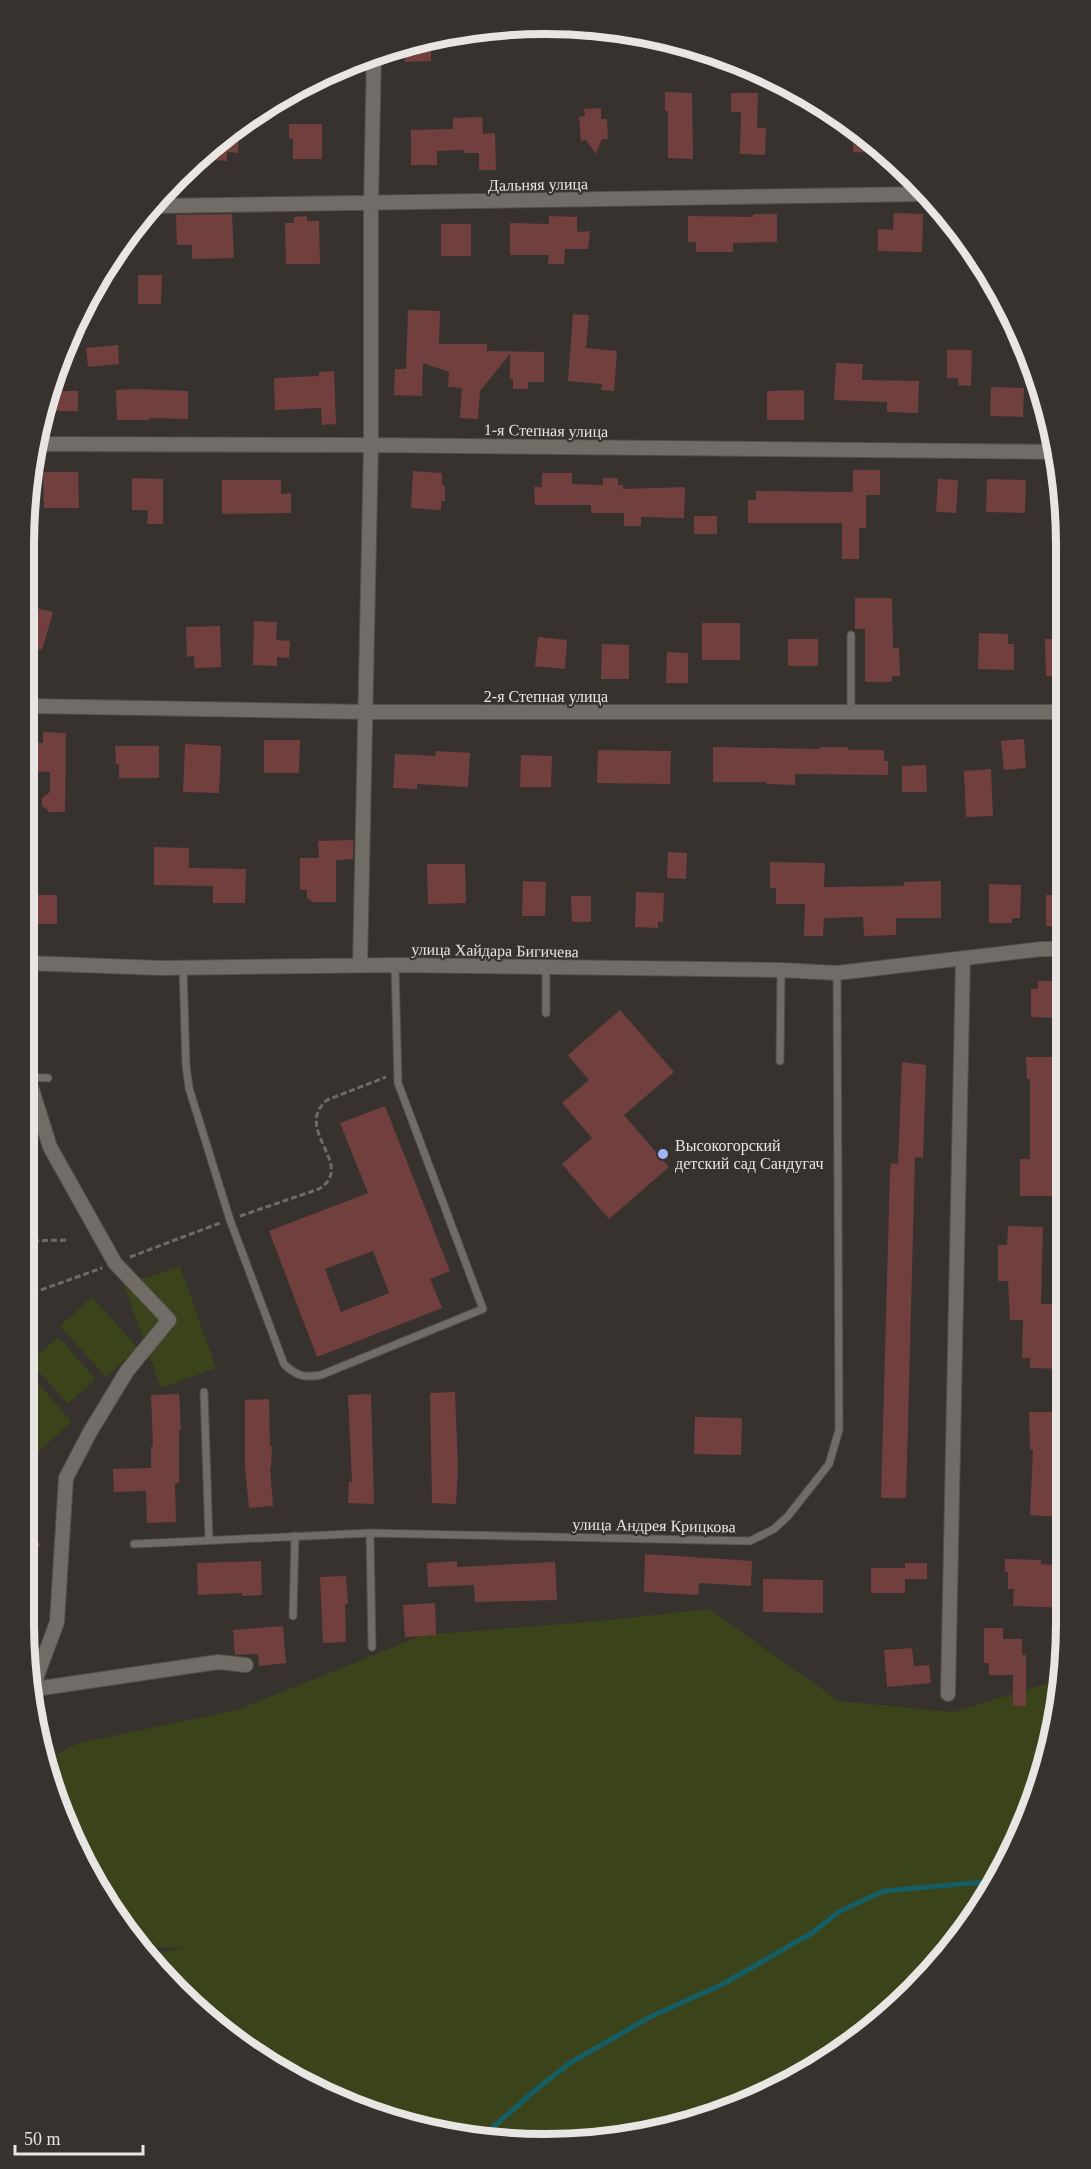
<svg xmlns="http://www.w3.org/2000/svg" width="1091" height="2169" font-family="Georgia,serif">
	<rect width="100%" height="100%" fill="#37322d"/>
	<path fill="#3a431a" d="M180,1266L216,1368L161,1388L124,1285Z
		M92,1297L138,1348L106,1377L60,1326Z
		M58,1337L96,1379L68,1404L30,1362Z
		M24,1367L72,1422L24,1464Z
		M709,1609L839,1701L953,1712L1062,1679L1049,1758L1013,1854L914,1992L776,2091L613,2141L443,2135L284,2075L201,2015L144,1954L188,1948L138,1947L132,1941L52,1791L46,1759L79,1743L237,1710L423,1635L600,1621Z"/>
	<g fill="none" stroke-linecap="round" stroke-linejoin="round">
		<path stroke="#155e66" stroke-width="5" d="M483,2136L539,2087L570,2063L650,2017L723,1984L812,1933L840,1911L884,1891L994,1881"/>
	</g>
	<path fill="#71403e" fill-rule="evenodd" d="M431,39V61L405,62L404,46Z
		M665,92L692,93L693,159L668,158V111H665Z
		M731,93H758L757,128H766L765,155L740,154L741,112H731Z
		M601,108V119H607L608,139H602L596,154L586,140L581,141L579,117L585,116L584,109Z
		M482,117L483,134L495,133L496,170H479V153H465L464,150L437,151V165H411V130L453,129V118Z
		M289,124H322V159H293V138L289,139Z
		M239,126L238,153L227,152V161L196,159Z
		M853,126L863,132L884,153L853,152Z
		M894,213L923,214L922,252L878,251V229L893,230Z
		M232,214L234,258L192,259V245H177L176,215Z
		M753,214H777V242L733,243V252H696V242H688V216L753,217Z
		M307,216V221H319L320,264H286L285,223H294V217Z
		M549,216L577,217V232L590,231L588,249H565L564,264H548L549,255H510V223L549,224Z
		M441,224H471V256H441Z
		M138,275H162L161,304H138Z
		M408,310L440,311L439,344H487V351L544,352V382H528V389H513V379H510V354L480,391L478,419L460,418L462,388L448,387L449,372L423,363L422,396L394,395L395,369H406Z
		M573,314L589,315L586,348L617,351L614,391L601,390L602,384L568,381Z
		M118,345L119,364L88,367L86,348Z
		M947,350H972L971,386L958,385V378H947Z
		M836,363L863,364L862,380L919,381L918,413L887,412V402L834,400Z
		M334,371L336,424L322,425L321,408L275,410L274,378L319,376V372Z
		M991,387L1024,388L1023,417L990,416Z
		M134,389L188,391V419L149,418V420H117L116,390Z
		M804,390V420H767V391Z
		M49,391H78V411H42Z
		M853,470H880V495H866V528H859V559H842V523H748V500H756V491L853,492Z
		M413,471L442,473V485H445V501H441V510L411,508Z
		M43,472H78L79,508H44Z
		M542,473H572V484L603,485V478H618V485H623V489L685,487L684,518L641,517V526H624V513H591V505H535L534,487H542Z
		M132,478L163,479V524H147L148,510H132Z
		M938,479L958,480L956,513L936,512Z
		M987,479L1026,480L1025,513L986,512Z
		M222,480H281V494L291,493V513L222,514Z
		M694,516H717V534H694Z
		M855,598H892L893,648H899L900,676H892V682H865V629H855Z
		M28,606L53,612L42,650L25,645V618Z
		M254,621L277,622L276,640L290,641L289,658L277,657V666L253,665Z
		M702,623H740V660H702Z
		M220,626L221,667L195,668L194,656L187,657L186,627Z
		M979,633L1008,634V644H1014V670L978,669Z
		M538,637L567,640L565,669L535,666Z
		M788,639H818V666H788Z
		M1045,639H1063V676H1046Z
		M602,644L629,645V679H601Z
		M667,652L688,653V683H666Z
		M43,732L66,733L65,812H50L42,806V798L50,792V772L28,771V742L43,743Z
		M1024,739L1026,768L1004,770L1001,741Z
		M264,740H300L299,773H264Z
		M185,744L221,746L219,793L183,792Z
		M115,746H159V778H119V764H116Z
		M713,747L820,749V747H848V750H884V761H888V775L795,774V785L766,784V782H713Z
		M598,750L671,751L670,784L597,783Z
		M436,751L470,753L468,787L417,784V789L393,788L395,754L435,756Z
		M521,755L552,756L551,787H520Z
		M926,765L927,792H902V766Z
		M991,769L993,816L966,817L964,771Z
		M353,840V859L336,860V902H313L307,898V890H300V858H319L318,841Z
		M154,847L189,848V868L246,869L245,903H213V886L154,885Z
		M668,852L687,853L686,879L667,878Z
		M770,862L825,863L824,887L904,886V882L941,881V918H896V935L864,936L863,917L824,918L823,936H804L805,904H776V888H770Z
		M427,864H465L466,903L428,904Z
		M523,881L546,882L545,916H522Z
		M989,884L1021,885L1020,918H1012V923H989Z
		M636,892L664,893L663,922H658V928L635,927Z
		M32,895H57V924H32Z
		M1046,895H1064V926H1046Z
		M571,896H591V922H572Z
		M1038,981H1060V988H1064L1063,1018L1031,1017V989H1038Z
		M620,1010L674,1072L624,1115L669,1167L609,1219L562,1164L592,1138L562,1103L589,1080L568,1055Z
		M1026,1057H1061V1068H1064V1140H1052V1196H1020V1159H1030V1079H1027Z
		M902,1062L926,1065L923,1158L915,1157L906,1498H881L890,1173L891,1163L898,1164Z
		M385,1106L450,1271L430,1279L442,1308L317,1357L269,1231L368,1193L340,1123ZM373,1251L389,1293L341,1312L325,1269Z
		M1008,1226L1043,1227L1041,1304H1059V1340H1065V1369L1030,1368V1358H1022L1023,1320H1010L1008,1281H998V1245H1007Z
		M455,1392L458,1467L456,1504L432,1503L430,1393Z
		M179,1394L181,1430L179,1431V1483H175L176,1522L147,1523L146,1491L114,1492L113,1469L151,1468V1447L153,1446L151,1395Z
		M371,1394L374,1504L348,1503L349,1482H352L348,1395Z
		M269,1399L270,1446H272L271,1468H270L273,1506L249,1508L245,1468V1400Z
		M1029,1412H1059L1060,1459L1057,1517L1030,1515L1033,1450H1030Z
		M695,1417L742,1418L741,1455L694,1454Z
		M24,1527L41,1545L24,1560Z
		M645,1554L752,1561L751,1586L699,1583L698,1595L644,1592Z
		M1005,1559L1041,1560V1564L1053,1565L1052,1592H1066V1608L1013,1606L1014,1589H1008V1572H1005Z
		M261,1561L262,1595L242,1596V1593L198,1595L197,1563Z
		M457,1561V1567L555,1562L557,1600L475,1602L474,1585L428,1587L427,1563Z
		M905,1563H927V1579H905V1572V1593H871V1568H905Z
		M346,1576L348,1604H345L346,1642L323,1643L320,1577Z
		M763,1579L823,1580V1613L763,1612Z
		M435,1603L436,1635L405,1637L403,1605Z
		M283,1626L286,1663L259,1666L258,1654L235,1655L233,1630Z
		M984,1628H1003V1639H1022V1655H1026V1706H1013V1675H989V1663H984Z
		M912,1648L914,1666L929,1665L931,1683L887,1687L884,1650Z"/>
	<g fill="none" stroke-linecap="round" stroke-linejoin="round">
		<defs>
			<path id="lane" d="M851,635V712
				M183,967L186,1065L189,1088L230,1220L284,1364C296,1376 305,1378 321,1375L483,1309L398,1083L395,965
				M546,967V1013
				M780,1061L781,970
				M27,1077L48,1078
				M204,1392L209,1540
				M370,1533L372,1647
				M134,1544L370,1533L750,1541L774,1529L788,1516L829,1464L839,1430L837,973
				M293,1616L295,1536"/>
			<path id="street" d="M152,206L925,194
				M36,444L371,445L1056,452
				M28,706L367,712H1063
				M25,963L161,968L395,965L781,970L837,973L1042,949H1064
				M28,963V1077L50,1147L115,1263L169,1320L127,1371L90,1432L66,1478L57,1622L34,1684
				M360,965L371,445V204L374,53
				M35,1689L218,1662L246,1665
				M948,1694L963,958"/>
		</defs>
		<use href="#lane" stroke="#534f4a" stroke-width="9"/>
		<use href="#street" stroke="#534f4a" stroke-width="16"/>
		<path stroke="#706b67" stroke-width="3" stroke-dasharray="6 3" stroke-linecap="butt" d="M240,1216L319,1189C357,1165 292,1130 327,1100L386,1077
			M24,1241L66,1240
			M130,1257L220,1223
			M24,1296L102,1268"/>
		<use href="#lane" stroke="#726c67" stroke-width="7"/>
		<use href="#street" stroke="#726c67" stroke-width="14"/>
	</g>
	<circle fill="#9eb4fd" stroke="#37322d" stroke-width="2" cx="663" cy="1154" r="6"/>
	<g text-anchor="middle" stroke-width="4.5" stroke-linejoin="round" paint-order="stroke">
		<g font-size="16" fill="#e8e5e2" stroke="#37322d">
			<text transform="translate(538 184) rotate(-1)" y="6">Дальняя улица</text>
			<text transform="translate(546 430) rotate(1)" y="6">1-я Степная улица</text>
			<text x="546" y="702">2-я Степная улица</text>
			<text transform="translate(495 950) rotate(1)" y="6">улица Хайдара Бигичева</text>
			<text transform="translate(654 1525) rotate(1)" y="6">улица Андрея Крицкова</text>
		</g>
		<g font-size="16" fill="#e8e5e2" stroke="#37322d" text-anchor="start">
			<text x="675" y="1151">Высокогорский<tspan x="675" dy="18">детский сад Сандугач</tspan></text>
		</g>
	</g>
	<path d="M0 0H1091V2169H0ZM545 34H545A511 511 0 0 1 1056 545V1623A511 511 0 0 1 545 2134H545A511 511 0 0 1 34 1623V545A511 511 0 0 1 545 34Z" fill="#37322d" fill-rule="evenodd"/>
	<path fill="none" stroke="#e8e5e2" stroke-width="8" d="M545 34H545A511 511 0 0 1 1056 545V1623A511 511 0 0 1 545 2134H545A511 511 0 0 1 34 1623V545A511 511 0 0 1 545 34Z"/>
	<path d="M15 2145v9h128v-9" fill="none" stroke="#e8e5e2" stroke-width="3"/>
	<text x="24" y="2145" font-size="18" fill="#e8e5e2" stroke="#37322d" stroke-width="4.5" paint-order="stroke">50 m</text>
</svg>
